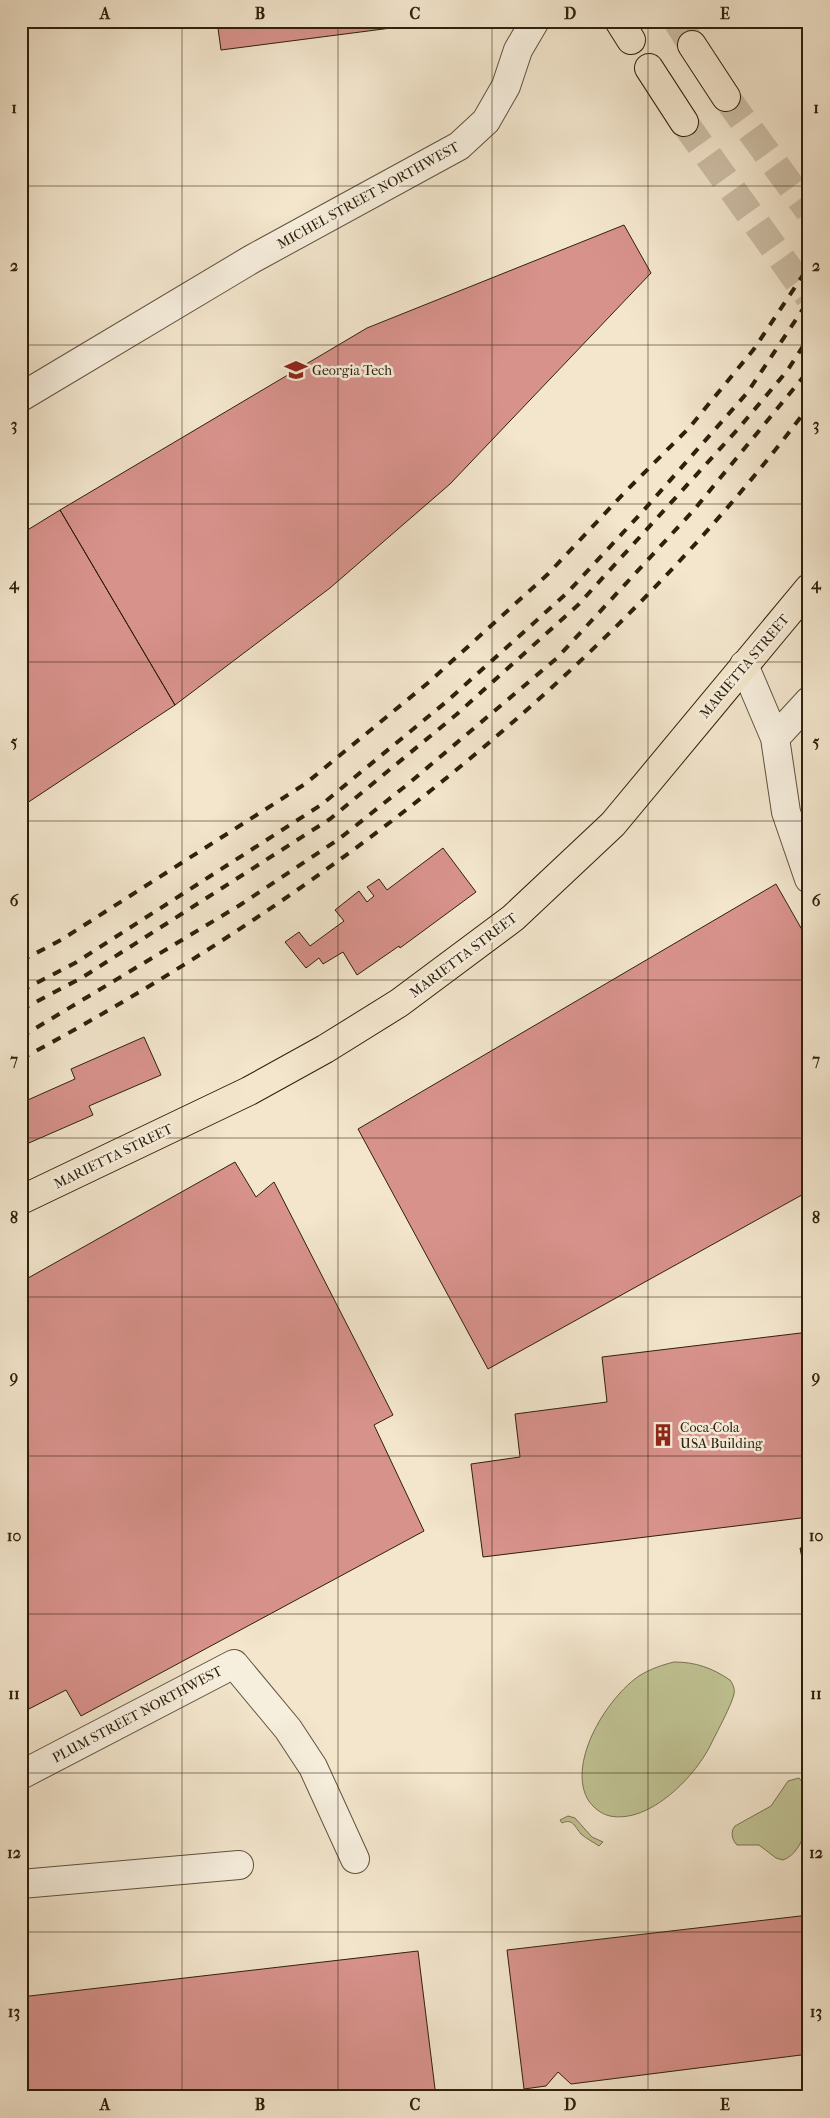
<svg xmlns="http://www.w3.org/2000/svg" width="830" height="2118" font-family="'IM FELL French Canon',serif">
	<rect width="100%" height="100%" fill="#f3e6cd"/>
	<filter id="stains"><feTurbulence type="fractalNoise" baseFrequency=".004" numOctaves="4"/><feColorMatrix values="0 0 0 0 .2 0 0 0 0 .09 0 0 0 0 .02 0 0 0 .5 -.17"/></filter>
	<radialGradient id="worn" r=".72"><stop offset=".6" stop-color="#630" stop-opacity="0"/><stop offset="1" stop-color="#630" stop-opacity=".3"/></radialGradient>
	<path fill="#c0c394" stroke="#787250" d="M674,1662C696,1662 712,1668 730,1680C733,1684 735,1689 734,1694C731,1706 718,1730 712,1742C697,1775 650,1824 610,1816C601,1814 592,1807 587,1798C568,1760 608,1697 639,1676C650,1669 662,1665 674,1662Z
		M809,1734V1760L803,1748Z
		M799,1778C818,1795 808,1852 783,1860L776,1858L759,1845H737C732,1840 730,1832 735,1826L771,1806L788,1781Z
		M568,1816L575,1818L592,1837L603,1842L599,1846C593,1842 587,1839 581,1834C575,1827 573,1818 562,1823L560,1820Z"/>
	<path fill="#d8928c" stroke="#2f200b" d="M217,21H399V27L221,50Z
		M624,225L651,273L450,484L330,588L175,705L60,510L367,328Z
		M60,510L175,705L21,807V534Z
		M443,848L476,892L400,948L399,946L357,975L343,952L323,964L319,958L306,968L285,942L299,932L310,946L344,921L335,910L359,891L367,902L374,896L367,887L379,879L387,890Z
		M776,884L809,942V1191L488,1369L358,1129Z
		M144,1037L161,1075L89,1106L93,1115L22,1146L21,1103L75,1079L71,1069Z
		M235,1162L256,1197L274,1182L361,1352L393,1415L374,1425L424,1531L81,1716L66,1690L21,1713V1282Z
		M809,1332V1517L483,1557L471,1464L520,1457L515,1414L607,1402L602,1357Z
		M809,1547V1593L800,1548Z
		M809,1915V2054L571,2084L558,2072L546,2086L524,2089L507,1950Z
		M418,1951L436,2097H21V1997Z"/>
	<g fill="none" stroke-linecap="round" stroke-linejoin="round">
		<path stroke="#ccbea6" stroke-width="28" stroke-dasharray="28 14" stroke-linecap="butt" d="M677,21L692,45
			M726,97L809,211
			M684,122L809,297"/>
		<defs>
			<path id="minor" d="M21,397L252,259L459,146L486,121L506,86L518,50L535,21
				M744,665L775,738L786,812L809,879
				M775,738L809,701
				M21,1775L234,1664L288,1729L313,1767L355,1859
				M21,1884L239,1865"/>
			<path id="major" d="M21,1200L249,1091L325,1049L399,1003L513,918L613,824L809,588"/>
			<path id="highway" d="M619,21L631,40
				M692,45L726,97
				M649,68L684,122"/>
		</defs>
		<use href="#minor" stroke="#60523c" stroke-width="30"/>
		<use href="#major" stroke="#2f200b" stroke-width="30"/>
		<use href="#highway" stroke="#2f200b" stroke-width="30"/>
		<use href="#minor" stroke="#f7efde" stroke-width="28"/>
		<use href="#major" stroke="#f3e6cd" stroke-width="28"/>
		<use href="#highway" stroke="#f3e6cd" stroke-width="28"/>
		<path stroke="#2f200b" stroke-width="4" stroke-dasharray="9 9" stroke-linecap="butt" d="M21,961L61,940L305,784L429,682L548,574L625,492L689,428L754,349L809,266
			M21,991L75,963L321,805L446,702L567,593L644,510L747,393L809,300
			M21,1010L83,977L330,819L457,714L578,605L738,429L787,371L809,337
			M21,1037L240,905L339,839L408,784L557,658L693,511L809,370
			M21,1059C317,901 608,676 809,406"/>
	</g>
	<path fill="none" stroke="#2f200b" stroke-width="1" stroke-opacity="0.55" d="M182,21V2097M338,21V2097M492,21V2097M648,21V2097M21,186H809M21,345H809M21,504H809M21,662H809M21,821H809M21,980H809M21,1138H809M21,1297H809M21,1456H809M21,1614H809M21,1773H809M21,1932H809"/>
	<defs>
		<symbol id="university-bare" viewBox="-9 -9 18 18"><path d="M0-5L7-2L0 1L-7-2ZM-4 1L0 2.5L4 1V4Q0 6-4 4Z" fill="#8f2418" stroke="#f7efde" stroke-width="2.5" paint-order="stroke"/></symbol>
		<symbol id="building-bare" viewBox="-9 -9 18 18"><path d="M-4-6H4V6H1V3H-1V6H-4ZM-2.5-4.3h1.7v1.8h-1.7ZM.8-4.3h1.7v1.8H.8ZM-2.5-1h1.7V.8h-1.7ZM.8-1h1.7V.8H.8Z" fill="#8f2418" stroke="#f7efde" stroke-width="2.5" paint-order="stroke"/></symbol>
	</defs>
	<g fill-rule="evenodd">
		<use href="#university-bare" x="280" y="354" width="32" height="32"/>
		<use href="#building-bare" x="647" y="1419" width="32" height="32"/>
	</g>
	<g text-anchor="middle" stroke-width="5" stroke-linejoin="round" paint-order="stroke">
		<g font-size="14" fill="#2f200b" stroke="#f7efde">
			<text transform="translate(368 195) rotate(-29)" y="5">MICHEL STREET NORTHWEST</text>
			<text transform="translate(744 666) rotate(-50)" y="5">MARIETTA STREET</text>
			<text transform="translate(463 955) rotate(-37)" y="5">MARIETTA STREET</text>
			<text transform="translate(113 1156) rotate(-26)" y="5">MARIETTA STREET</text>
			<text transform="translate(137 1714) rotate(-28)" y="5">PLUM STREET NORTHWEST</text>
		</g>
		<g font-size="14" fill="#2f200b" stroke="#f7efde" text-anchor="start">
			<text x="312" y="375">Georgia Tech</text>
			<text x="680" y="1432">Coca-Cola<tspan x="680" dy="16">USA Building</tspan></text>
		</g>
	</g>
	<rect width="830" height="2118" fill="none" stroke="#f3e6cd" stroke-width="55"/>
	<rect x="28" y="28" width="774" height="2062" fill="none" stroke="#2f200b" stroke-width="2"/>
	<g font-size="16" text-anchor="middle" font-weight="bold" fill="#2f200b">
		<text x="105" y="19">A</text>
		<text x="260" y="19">B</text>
		<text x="415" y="19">C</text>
		<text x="570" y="19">D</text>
		<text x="725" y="19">E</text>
		<text x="14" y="113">1</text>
		<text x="816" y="113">1</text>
		<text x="14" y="271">2</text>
		<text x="816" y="271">2</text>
		<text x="14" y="430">3</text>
		<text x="816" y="430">3</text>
		<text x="14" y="589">4</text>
		<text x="816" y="589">4</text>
		<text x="14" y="747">5</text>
		<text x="816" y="747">5</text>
		<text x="14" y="906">6</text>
		<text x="816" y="906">6</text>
		<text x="14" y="1065">7</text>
		<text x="816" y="1065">7</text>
		<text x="14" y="1223">8</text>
		<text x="816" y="1223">8</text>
		<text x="14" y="1382">9</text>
		<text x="816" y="1382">9</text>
		<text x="14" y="1541">10</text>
		<text x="816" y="1541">10</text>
		<text x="14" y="1699">11</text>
		<text x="816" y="1699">11</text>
		<text x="14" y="1858">12</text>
		<text x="816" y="1858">12</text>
		<text x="14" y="2017">13</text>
		<text x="816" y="2017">13</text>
		<text x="105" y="2110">A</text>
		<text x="260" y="2110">B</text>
		<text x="415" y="2110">C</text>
		<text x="570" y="2110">D</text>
		<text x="725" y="2110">E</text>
	</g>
	<rect width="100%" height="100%" filter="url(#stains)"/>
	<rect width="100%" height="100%" fill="url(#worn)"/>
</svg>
